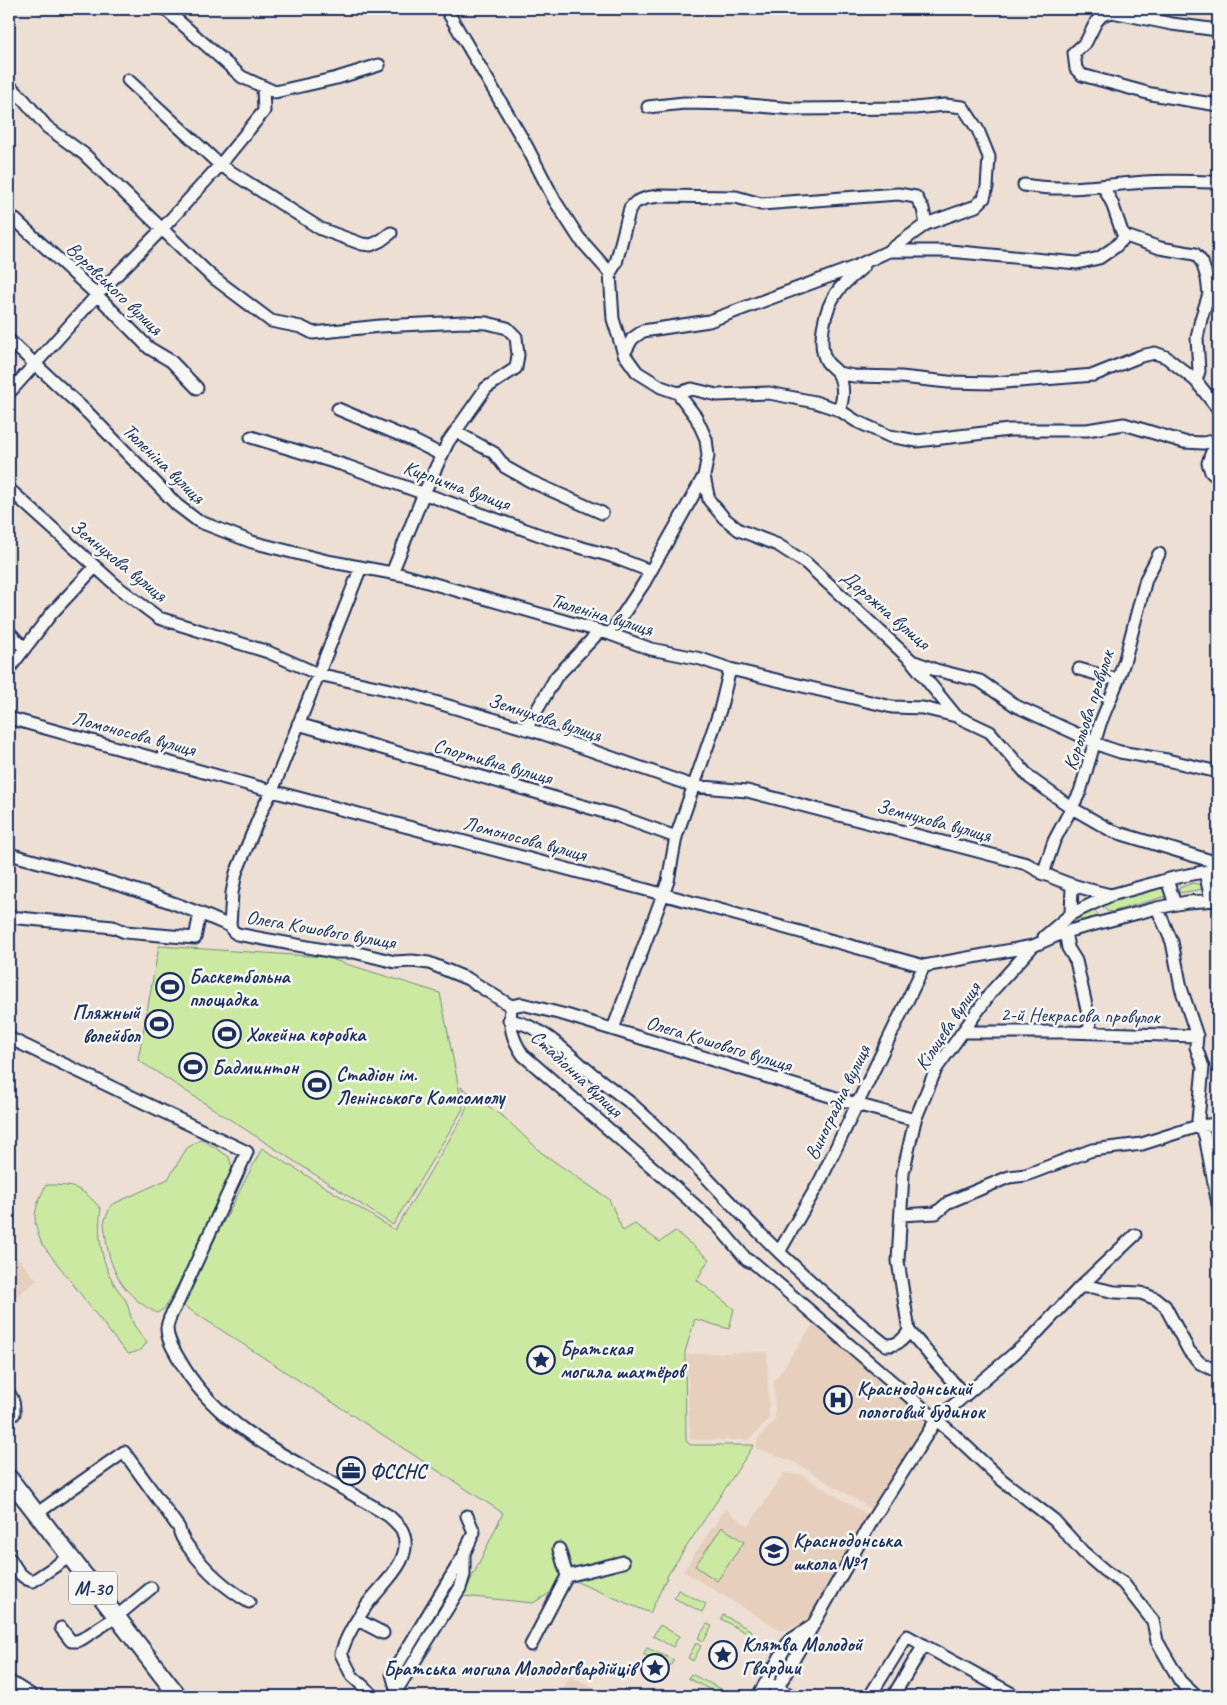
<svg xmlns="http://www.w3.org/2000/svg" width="1227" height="1705" font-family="Caveat,sans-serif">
	<rect width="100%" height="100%" fill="#eddfd3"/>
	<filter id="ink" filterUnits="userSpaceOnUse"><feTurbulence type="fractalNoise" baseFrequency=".02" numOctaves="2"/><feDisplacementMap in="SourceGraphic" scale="10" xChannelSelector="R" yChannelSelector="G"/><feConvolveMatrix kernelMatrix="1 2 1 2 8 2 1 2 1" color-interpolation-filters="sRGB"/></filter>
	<g filter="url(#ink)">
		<path fill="#e7cfbd" d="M12,1251L37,1280L9,1302V1253Z
			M815,1322L925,1421L873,1510L796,1463L756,1448L759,1437L775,1420L774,1381Z
			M767,1352L769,1419L749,1440H690L687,1354Z
			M784,1473L800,1474L870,1516L863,1531L807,1622L782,1631L683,1571L725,1509L748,1526Z
			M570,1676L611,1696H560Z"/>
		<path fill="#cbe9a1" stroke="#738c80" d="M1193,883L1203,885L1204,889L1179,893V888Z
			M1157,888L1165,889L1167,896L1111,912L1107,911L1103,907L1104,903Z
			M1093,908L1099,916L1079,921L1075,919L1076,915Z
			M159,946L324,957L440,993L463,1109L393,1225L138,1060Z
			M461,1087L505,1118L542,1153L609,1199L623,1231L635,1224L660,1242L675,1231L709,1259L697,1280L734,1309L729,1329L695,1319L685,1352L686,1441L691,1445H754L669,1573L650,1613L572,1580L533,1603L463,1596L503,1513L181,1304L262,1148L395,1230L464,1115L467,1105Z
			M202,1139L229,1157L232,1167L231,1176L180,1281L165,1308L157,1313C126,1298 110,1272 106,1239C106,1234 104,1228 104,1223C105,1218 109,1211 111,1205L168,1179L187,1148Z
			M46,1185C75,1185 82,1187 101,1209C97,1233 101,1260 113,1282C116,1288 122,1294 126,1301C129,1308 130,1316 133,1323C136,1330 143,1336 147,1342L141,1350L129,1354L122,1348L42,1244C31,1219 34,1209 46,1185Z
			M722,1527L744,1542L717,1581L695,1566Z
			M678,1590L706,1604L702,1612L674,1598Z
			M723,1615L752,1631L750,1635L721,1619Z
			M707,1624L712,1626L704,1641L698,1638Z
			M660,1625L679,1636L673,1647L653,1636Z
			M696,1643L701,1646L693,1661L688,1658Z
			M647,1648L674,1660L670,1666L643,1654Z
			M691,1674L721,1689L718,1694L688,1678Z"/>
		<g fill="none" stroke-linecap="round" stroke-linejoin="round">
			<defs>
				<path id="minor" d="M165,9L242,77L275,92L337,78L379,65
					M446,9L526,145L555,201L579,238L610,273L613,319L624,354L637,372L661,387L678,393L696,417L706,439L708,456L704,476L644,583L610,634
					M1218,30L1172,24L1112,12L1102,15L1096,22L1086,42L1074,53L1076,69L1082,75L1151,94L1218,105
					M128,80L220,165L321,229L362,244L371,245L380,241L391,233
					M9,85L24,100L47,127L84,154L210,275L271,321L301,327L313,333L380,326L464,322L487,323L507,328L516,337L518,355L516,368L486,388L448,442L424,493L392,573
					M1024,185C1063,192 1105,185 1144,182C1169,180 1194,182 1218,182
					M1103,186L1112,203L1122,232L1126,236L1160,248L1195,254L1202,262L1207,278L1209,294L1201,319L1197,338L1199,371L1196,381L1218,409
					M9,214L97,295L149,348L171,361L197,388
					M889,251H949L1077,263L1099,258L1115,247L1126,236
					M610,273L616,263L630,208L636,202L646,198L659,196L736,197L761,204L898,194L916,197L923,209L926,224L976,206L984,198L987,187L989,157L978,130L963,107L945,105L915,108L794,109L737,104L684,103L648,107
					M9,340L89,414L177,505L198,521L252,542L327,561L403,575L610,634L651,649L701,659L730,669L892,707L923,708L956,716L990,732L1030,778L1072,808L1112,831L1218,863
					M624,354L632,339L643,331L709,321L852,268L889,251L926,224
					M838,373L854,376L901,377L948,382L993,383L1094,375L1141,356L1155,353L1166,357L1196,381
					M9,393L97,295L162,229L220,165L264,111L263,88
					M678,393L692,389L717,395L769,393L815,402L839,410L856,421L889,436L917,441L1009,430H1087L1124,424L1184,442L1203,443L1218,440
					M338,409L412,440L442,455
					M839,410C844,399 844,384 838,373C835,369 830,366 827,362C816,344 825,308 837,292C844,282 856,274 864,266
					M456,432L494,453L505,467L530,481L602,513
					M251,437L347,466L551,539L611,556L650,571
					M1218,445L1211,454L1208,463L1211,472L1218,478
					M704,476L709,500L724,518L739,530L778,545L806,563L912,661L936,670L980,681L1016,706L1105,747L1120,752L1167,760L1218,772
					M9,489L119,588L159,618L268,652L318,674L404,693L544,734L693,786L747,791L1027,864C1054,881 1080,888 1111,895
					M9,632L24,648
					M913,663L956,716
					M9,669L51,614L95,567
					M1079,669L1118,680
					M9,718L272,791L662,894L924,966L1033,946
					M298,724L618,816L676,837
					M526,729L556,677L600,631
					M9,854C84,874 159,894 230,926L233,931L237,934L335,952H354L395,962L412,961L429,963L468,979L511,1006
					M1205,872L1211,899
					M1043,874L1054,841L1080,792L1100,724L1118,680L1125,659L1146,579L1159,554
					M1167,880L1175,904
					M1157,908L1172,942L1181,988L1197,1036L1196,1047L1203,1067L1198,1120L1205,1136L1218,1204
					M1071,914L1072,886
					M9,917L113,927L125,932L195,938L200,913
					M230,926L232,893L236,873L263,808L272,791L361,567
					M1065,932L1068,948L1076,961L1090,1023L1089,1033
					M1044,937L1071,914L1111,895L1173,878L1218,869
					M509,1020C541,1026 561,1047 585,1068C600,1081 617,1092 633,1105C685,1151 730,1205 780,1253C814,1285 849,1316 886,1345C897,1346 903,1340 909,1331
					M613,1029L668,881L676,837L720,710L730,669
					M963,1032H1067L1197,1036
					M9,1038L247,1152L179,1300C174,1309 168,1318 167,1328C167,1340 174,1350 179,1359C209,1414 261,1443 313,1472C339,1486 364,1501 389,1516C393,1520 399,1525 402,1530C416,1560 381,1584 366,1606C356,1621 346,1636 341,1654L352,1676L374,1696
					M915,1120L856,1104L566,1015L522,1004L511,1006C509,1026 512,1039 523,1055L667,1180L718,1226L747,1260L754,1263L953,1434L1002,1480L1054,1520L1083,1552L1105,1571L1123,1583L1153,1621L1157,1641L1180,1681L1196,1696
					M901,1215L936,1213L949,1202L1009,1177L1026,1175L1092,1150L1142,1144L1198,1126L1218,1124
					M779,1252L820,1181L924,966
					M1080,1287L1135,1235
					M9,1393C14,1400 14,1406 14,1414L9,1418
					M965,1396L909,1331L898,1261L903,1173L915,1120L936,1069L992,991L1033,946L1065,932L1157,908L1187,902L1218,900
					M36,1514L124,1452L179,1528C180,1537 185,1542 190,1549C207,1572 225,1588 249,1602
					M559,1549L567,1576L623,1562
					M10,1559C16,1568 21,1579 33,1581L69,1557
					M358,1620L383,1633
					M61,1628L71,1641H77L82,1639L116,1617L151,1588
					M531,1645L567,1576
					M772,1685L792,1696
					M397,1692L392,1674L464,1555
					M393,1696L460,1588L464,1575V1554L474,1532L467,1516
					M758,1696L789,1641L812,1626
					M773,1696L873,1519L936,1420L1029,1341L1080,1287H1092L1115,1292L1141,1293L1156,1299L1165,1306L1189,1351L1200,1363L1218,1372
					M870,1696L907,1636L1016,1696
					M893,1696L924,1645"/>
				<path id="major" d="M9,1683L30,1696"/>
				<path id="highway" d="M9,1478L178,1696"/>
			</defs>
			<use href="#minor" stroke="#1b2f5e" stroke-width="15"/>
			<use href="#major" stroke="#1b2f5e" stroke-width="18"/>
			<use href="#highway" stroke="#1b2f5e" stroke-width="20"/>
			<use href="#minor" stroke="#f6f6f2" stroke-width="11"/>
			<use href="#major" stroke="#f6f6f2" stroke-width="14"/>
			<use href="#highway" stroke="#f6f6f2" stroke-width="16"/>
		</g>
	</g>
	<defs>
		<symbol id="stadium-ring" viewBox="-11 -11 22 22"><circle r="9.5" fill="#f6f6f2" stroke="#1b2f5e" stroke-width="1.5"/><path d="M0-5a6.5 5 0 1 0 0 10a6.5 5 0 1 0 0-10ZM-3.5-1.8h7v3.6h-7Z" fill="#1b2f5e"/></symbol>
		<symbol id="sight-ring" viewBox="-11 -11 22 22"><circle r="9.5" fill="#f6f6f2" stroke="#1b2f5e" stroke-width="1.5"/><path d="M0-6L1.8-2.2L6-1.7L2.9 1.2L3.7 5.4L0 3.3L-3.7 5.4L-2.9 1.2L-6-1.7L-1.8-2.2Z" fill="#1b2f5e"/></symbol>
		<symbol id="hospital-ring" viewBox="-11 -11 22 22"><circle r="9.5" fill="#f6f6f2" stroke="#1b2f5e" stroke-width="1.5"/><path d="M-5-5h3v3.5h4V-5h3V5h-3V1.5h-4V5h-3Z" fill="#1b2f5e"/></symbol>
		<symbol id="office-ring" viewBox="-11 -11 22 22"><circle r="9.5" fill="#f6f6f2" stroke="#1b2f5e" stroke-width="1.5"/><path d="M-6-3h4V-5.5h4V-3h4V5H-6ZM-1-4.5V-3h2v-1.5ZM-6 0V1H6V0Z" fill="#1b2f5e"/></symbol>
		<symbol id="school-ring" viewBox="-11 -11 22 22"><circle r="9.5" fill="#f6f6f2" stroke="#1b2f5e" stroke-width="1.5"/><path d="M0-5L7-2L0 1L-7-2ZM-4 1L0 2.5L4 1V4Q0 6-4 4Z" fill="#1b2f5e"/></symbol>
	</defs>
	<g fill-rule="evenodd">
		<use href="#stadium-ring" x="154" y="971" width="32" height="32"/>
		<use href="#stadium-ring" x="143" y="1008" width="32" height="32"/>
		<use href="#stadium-ring" x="211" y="1018" width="32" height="32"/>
		<use href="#stadium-ring" x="177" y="1051" width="32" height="32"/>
		<use href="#stadium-ring" x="301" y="1069" width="32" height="32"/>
		<use href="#sight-ring" x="525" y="1344" width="32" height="32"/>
		<use href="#hospital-ring" x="822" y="1384" width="32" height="32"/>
		<use href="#office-ring" x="335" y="1455" width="32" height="32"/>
		<use href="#school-ring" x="758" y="1535" width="32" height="32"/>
		<use href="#sight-ring" x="707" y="1639" width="32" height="32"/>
		<use href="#sight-ring" x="639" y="1652" width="32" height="32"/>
	</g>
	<g text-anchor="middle" stroke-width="5" stroke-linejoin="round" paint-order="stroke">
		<rect fill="#f6f6f2" stroke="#5d6b8a" stroke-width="1" x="69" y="1571.5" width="48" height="33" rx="4"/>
		<g font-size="19" font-weight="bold" fill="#1b2f5e">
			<text x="93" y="1595">М-30</text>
		</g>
		<g font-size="20" fill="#1b2f5e" stroke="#f6f6f2">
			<text transform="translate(115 288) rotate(44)" y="7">Воровського вулиця</text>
			<text transform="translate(164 463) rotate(44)" y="7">Тюленіна вулиця</text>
			<text transform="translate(457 485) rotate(20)" y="7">Кирпична вулиця</text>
			<text transform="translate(119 560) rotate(39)" y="7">Земнухова вулиця</text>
			<text transform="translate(886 609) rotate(41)" y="7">Дорожна вулиця</text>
			<text transform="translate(602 614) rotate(17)" y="7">Тюленіна вулиця</text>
			<text transform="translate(1088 710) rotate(-72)" y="7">Корольова провулок</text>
			<text transform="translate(545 717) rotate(18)" y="7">Земнухова вулиця</text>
			<text transform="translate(134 733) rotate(15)" y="7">Ломоносова вулиця</text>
			<text transform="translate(493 761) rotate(16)" y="7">Спортивна вулиця</text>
			<text transform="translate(934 820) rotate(15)" y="7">Земнухова вулиця</text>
			<text transform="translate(525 838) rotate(15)" y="7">Ломоносова вулиця</text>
			<text transform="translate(321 929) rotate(10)" y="7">Олега Кошового вулиця</text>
			<text transform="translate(1080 1015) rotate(1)" y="7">2-й Некрасова провулок</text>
			<text transform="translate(947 1026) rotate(-56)" y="7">Кільцева вулиця</text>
			<text transform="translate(719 1043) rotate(17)" y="7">Олега Кошового вулиця</text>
			<text transform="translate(577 1073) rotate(43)" y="7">Стадіонна вулиця</text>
			<text transform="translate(837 1102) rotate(-64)" y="7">Виноградна вулиця</text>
		</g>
		<g font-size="20" font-weight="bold" fill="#1b2f5e" stroke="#f6f6f2" text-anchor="start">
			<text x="189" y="983">Баскетбольна<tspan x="189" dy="23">площадка</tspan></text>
			<text x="140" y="1019" text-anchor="end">Пляжный<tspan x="140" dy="23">волейбол</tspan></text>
			<text x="246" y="1041">Хокейна коробка</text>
			<text x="212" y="1074">Бадминтон</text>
			<text x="336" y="1081">Стадіон ім.<tspan x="336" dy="23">Ленінського Комсомолу</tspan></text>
			<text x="560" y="1355">Братская<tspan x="560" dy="23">могила шахтёров</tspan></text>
			<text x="857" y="1395">Краснодонський<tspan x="857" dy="23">пологовий будинок</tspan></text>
			<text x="370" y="1478">ФССНС</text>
			<text x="793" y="1547">Краснодонська<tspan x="793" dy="23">школа №1</tspan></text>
			<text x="742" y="1651">Клятва Молодой<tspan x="742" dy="23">Гвардии</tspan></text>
			<text x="636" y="1675" text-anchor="end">Братська могила Молодогвардійців</text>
		</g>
	</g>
	<rect width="1227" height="1705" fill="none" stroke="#f6f6f2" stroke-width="30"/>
	<rect x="15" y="15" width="1197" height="1675" fill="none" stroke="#1b2f5e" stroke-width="2" filter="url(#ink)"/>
</svg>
